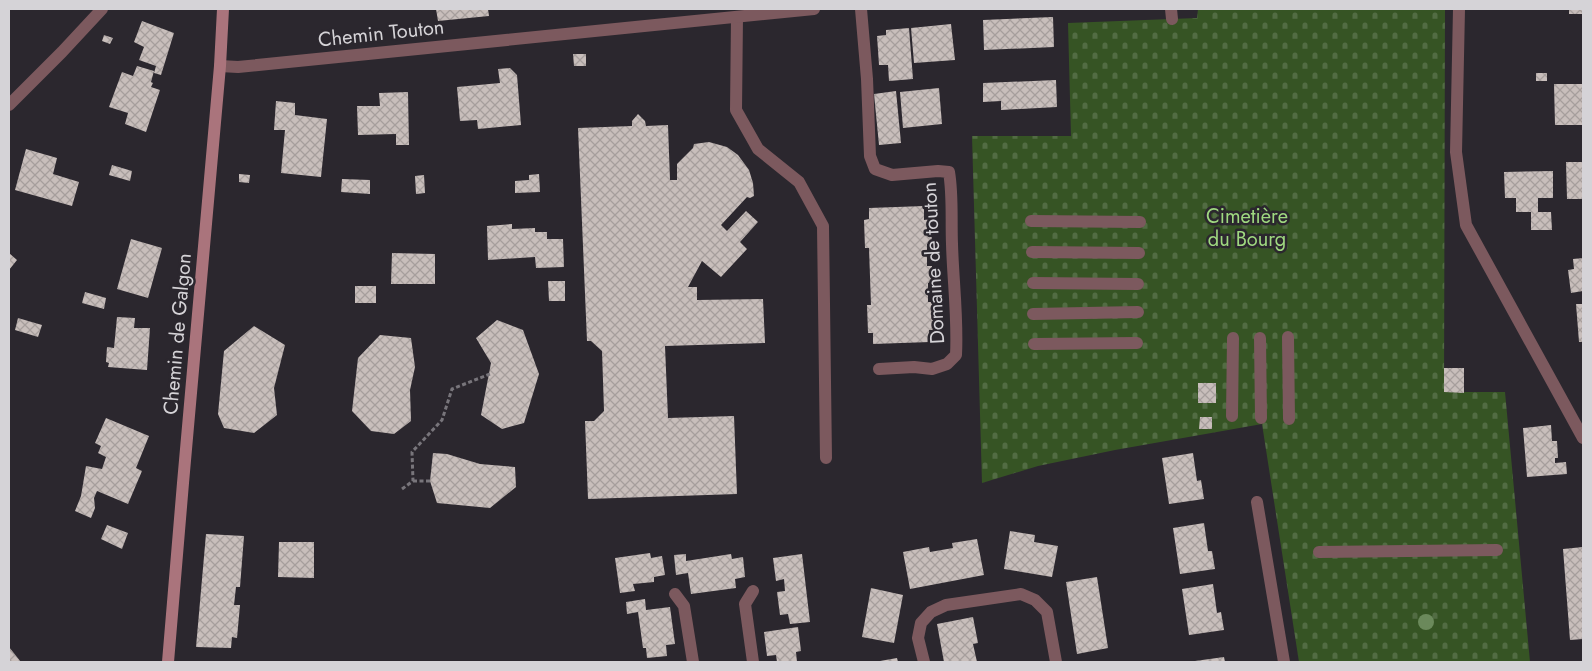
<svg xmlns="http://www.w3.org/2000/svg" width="1592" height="671" font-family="Jost,sans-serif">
	<defs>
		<pattern id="cemetery-stones" width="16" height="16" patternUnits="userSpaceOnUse" patternTransform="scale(1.25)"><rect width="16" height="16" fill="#365424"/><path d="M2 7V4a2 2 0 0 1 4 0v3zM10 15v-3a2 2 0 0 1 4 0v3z" fill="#526c43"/></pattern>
		<pattern id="building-cross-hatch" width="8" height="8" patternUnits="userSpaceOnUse" patternTransform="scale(1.25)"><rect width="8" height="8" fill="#c8bebb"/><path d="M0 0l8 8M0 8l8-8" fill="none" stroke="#a69e9c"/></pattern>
	</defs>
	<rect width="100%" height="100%" fill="#2b272e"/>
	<path fill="url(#cemetery-stones)" d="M1198,9H1445L1444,392H1505L1530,662H1299L1262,424L1115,450L1038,466L982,483L972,136H1071L1068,23L1197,18Z"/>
	<path fill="url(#building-cross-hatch)" d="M436,9H488L489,16L438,21Z
		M1569,9H1583V14H1569Z
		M1053,17L1054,47L984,50L983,20Z
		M142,21L174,33L161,75L154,73L156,66L139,60L144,47L134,42Z
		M951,24L955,60L914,63L911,28Z
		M909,28L913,79L889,81L888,65H879L877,36L886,35V30Z
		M104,35L113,38L110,44L102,41Z
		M573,54H586V66H574Z
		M137,66L154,71L151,82L153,83L151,87L160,90L146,132L125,124L128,113L109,107L122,72L133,76Z
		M510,68L517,75L521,125L478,129L477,120L460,121L457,87L500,83L498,69Z
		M1536,73H1547V81H1536Z
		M1056,80L1057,107L1001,110V101L983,102V83Z
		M1554,84H1583V125H1555Z
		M939,88L942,124L903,128L900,92Z
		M896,91L901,143L879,145L874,94Z
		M408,92L409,145H396V134L358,135L357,106H380L379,93Z
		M276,101L295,103V115L327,119L321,177L281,173L285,130H274Z
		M638,114L645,121L646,126L668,125L670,180H677V164L693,148L694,144L709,142L727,147L738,155L749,170L753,183L754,196L750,198L747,197L721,225L727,231L746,211L758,222L740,242L747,249L721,277L702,261L688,287H697V300L763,299L765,343L665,346L668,418L734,416L737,494L588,499L585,421H594L604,411L602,351L591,341H587L578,128L632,126V121Z
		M26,149L57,158L53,174L79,182L72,206L15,190Z
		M1566,162H1583V199H1567Z
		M112,165L132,171L130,181L109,175Z
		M1553,171V198H1538V212H1551L1552,230H1531V212H1516V198H1505L1504,172Z
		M239,174L250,175L249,183L239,182Z
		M539,174L540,192L515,193V181L529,180V175Z
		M424,175L425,193L416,194L415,176Z
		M342,179L370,180V194L341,192Z
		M924,206V220L931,219L932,244H927V266H932V281L928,283V302H933L934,330H929L930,342L873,344V333H868L867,305H871L869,248H865L864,220L869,219V208Z
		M512,224V229L535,228V232H547V239H563L564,267L536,268L535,257L488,260L487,226Z
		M131,239L162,248L148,298L117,289Z
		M9,253L17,260L9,270Z
		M392,253L435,254V284H391Z
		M1583,258V291L1571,293L1568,270L1574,269L1573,259Z
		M548,281H565V301H549Z
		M355,286H376V303H355Z
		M85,292L106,298L104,309L82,303Z
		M1576,304H1583V342H1579Z
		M117,317L135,318L134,328H150L147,370L108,367L109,363L106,362L107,347L114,348Z
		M18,318L42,325L38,337L15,330Z
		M497,320L523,330L539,374L524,423L502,429L481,415L491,363L476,338Z
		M254,326L285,345L274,388L277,415L254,433L224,428L218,414L224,351Z
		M380,335L411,338L415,367L410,390L411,421L394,434L371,431L352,411L358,358Z
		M1444,368H1464V393L1444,392Z
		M1198,383H1216V403H1198Z
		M1200,417H1212V429H1199Z
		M106,418L149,436L136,468L142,471L128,504L97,491L94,498L95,508L91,518L75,511L81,496L86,466L102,469L106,457L98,453L101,446L95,443Z
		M1551,425L1552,441H1557L1558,458H1555V463L1566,462L1567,474L1527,477L1523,428Z
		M433,453L447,454L480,464L515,467L516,487L490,508L437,503L430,481Z
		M1193,453L1197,481L1201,480L1204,499L1169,504L1162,458Z
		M1204,523L1208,551H1212L1215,569L1180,574L1173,528Z
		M107,525L128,533L122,549L101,539Z
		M1010,531L1035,535L1034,542L1058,546L1052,577L1004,569Z
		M206,534L244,536L240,587H236L234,605H240L237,638L232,637L231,648L196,647Z
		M977,539L984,575L910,589L903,552L929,547L930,552L953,548L952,543Z
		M279,542H314V578L278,577Z
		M1583,547V639L1570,640L1563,549Z
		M650,553L651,558L662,556L665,575L654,577V582L633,584L635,591L620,593L615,558Z
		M686,554V561L731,554L732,559L743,557L745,577L735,579L736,588L691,594L688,573L676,575L674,555Z
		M802,554L810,622L790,624L788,614L780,615L777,592L785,591L784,579L776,581L773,558Z
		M1097,577L1108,648L1077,654L1066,582Z
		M1213,584L1217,613L1221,612L1224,630L1189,635L1182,589Z
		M871,588L903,595L894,643L862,637Z
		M645,599L646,610L670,607L675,644L666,645L667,656L647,658L646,648H643L638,612L627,614L626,602Z
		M973,617L978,643L973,644L977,662H944L937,624Z
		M798,627L801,651L796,652L797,662H777L776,655L767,656L764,632Z
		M9,647L21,662H9Z
		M1224,657L1225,662H1195V661Z
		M897,658L898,662H880V661Z"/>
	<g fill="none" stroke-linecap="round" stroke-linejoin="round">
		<path stroke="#78757b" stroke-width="3" stroke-dasharray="4 2.5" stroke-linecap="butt" d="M413,481H430
			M402,489L413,481L412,452L442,420L452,389L490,374"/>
		<path stroke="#7c595e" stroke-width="12" d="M1171,9L1172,19
			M737,17L736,110L758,149L799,182L823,226L826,458
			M1031,221L1140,222
			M1032,252L1139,253
			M1033,283L1138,284
			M1033,314L1138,312
			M1288,337L1289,419
			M1260,338L1261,418
			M1034,344L1137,343
			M1232,416L1233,338
			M1319,552L1497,550
			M753,591L745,604L753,662
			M675,594L684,606L693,662"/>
		<path stroke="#7c595e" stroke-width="12" d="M861,9L867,79L870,156L875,169L892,175L938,171L949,172C953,195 951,220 952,244C953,281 958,318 956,355L947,364L932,369L914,367L879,369
			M1459,9L1456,152L1466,225L1583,438
			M220,66L238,67L814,9
			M1257,502L1284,662
			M924,662L918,638L921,623L931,612L946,605L1021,594L1035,600L1047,612L1056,662"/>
		<path stroke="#7c595e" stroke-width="12" d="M9,105L62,52L102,9"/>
		<path stroke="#aa747c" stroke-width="12" d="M168,662L183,483L220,66L223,9"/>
	</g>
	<circle fill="#6b895b" cx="1426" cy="622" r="8"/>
	<g text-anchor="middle" stroke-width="5" stroke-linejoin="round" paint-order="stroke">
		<g font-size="20" fill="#d5d3d7" stroke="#2b272e">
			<text transform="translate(381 33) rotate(-6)" y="7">Chemin Touton</text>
			<text transform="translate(933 263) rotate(-93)" y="7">Domaine de touton</text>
			<text transform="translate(177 334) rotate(-85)" y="7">Chemin de Galgon</text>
		</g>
		<g font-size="20" fill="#9fd980" stroke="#2b272e">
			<text x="1247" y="223">Cimetière<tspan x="1247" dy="23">du Bourg</tspan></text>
		</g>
	</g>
	<rect width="1592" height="671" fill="none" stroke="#d5d3d7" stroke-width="20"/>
</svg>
